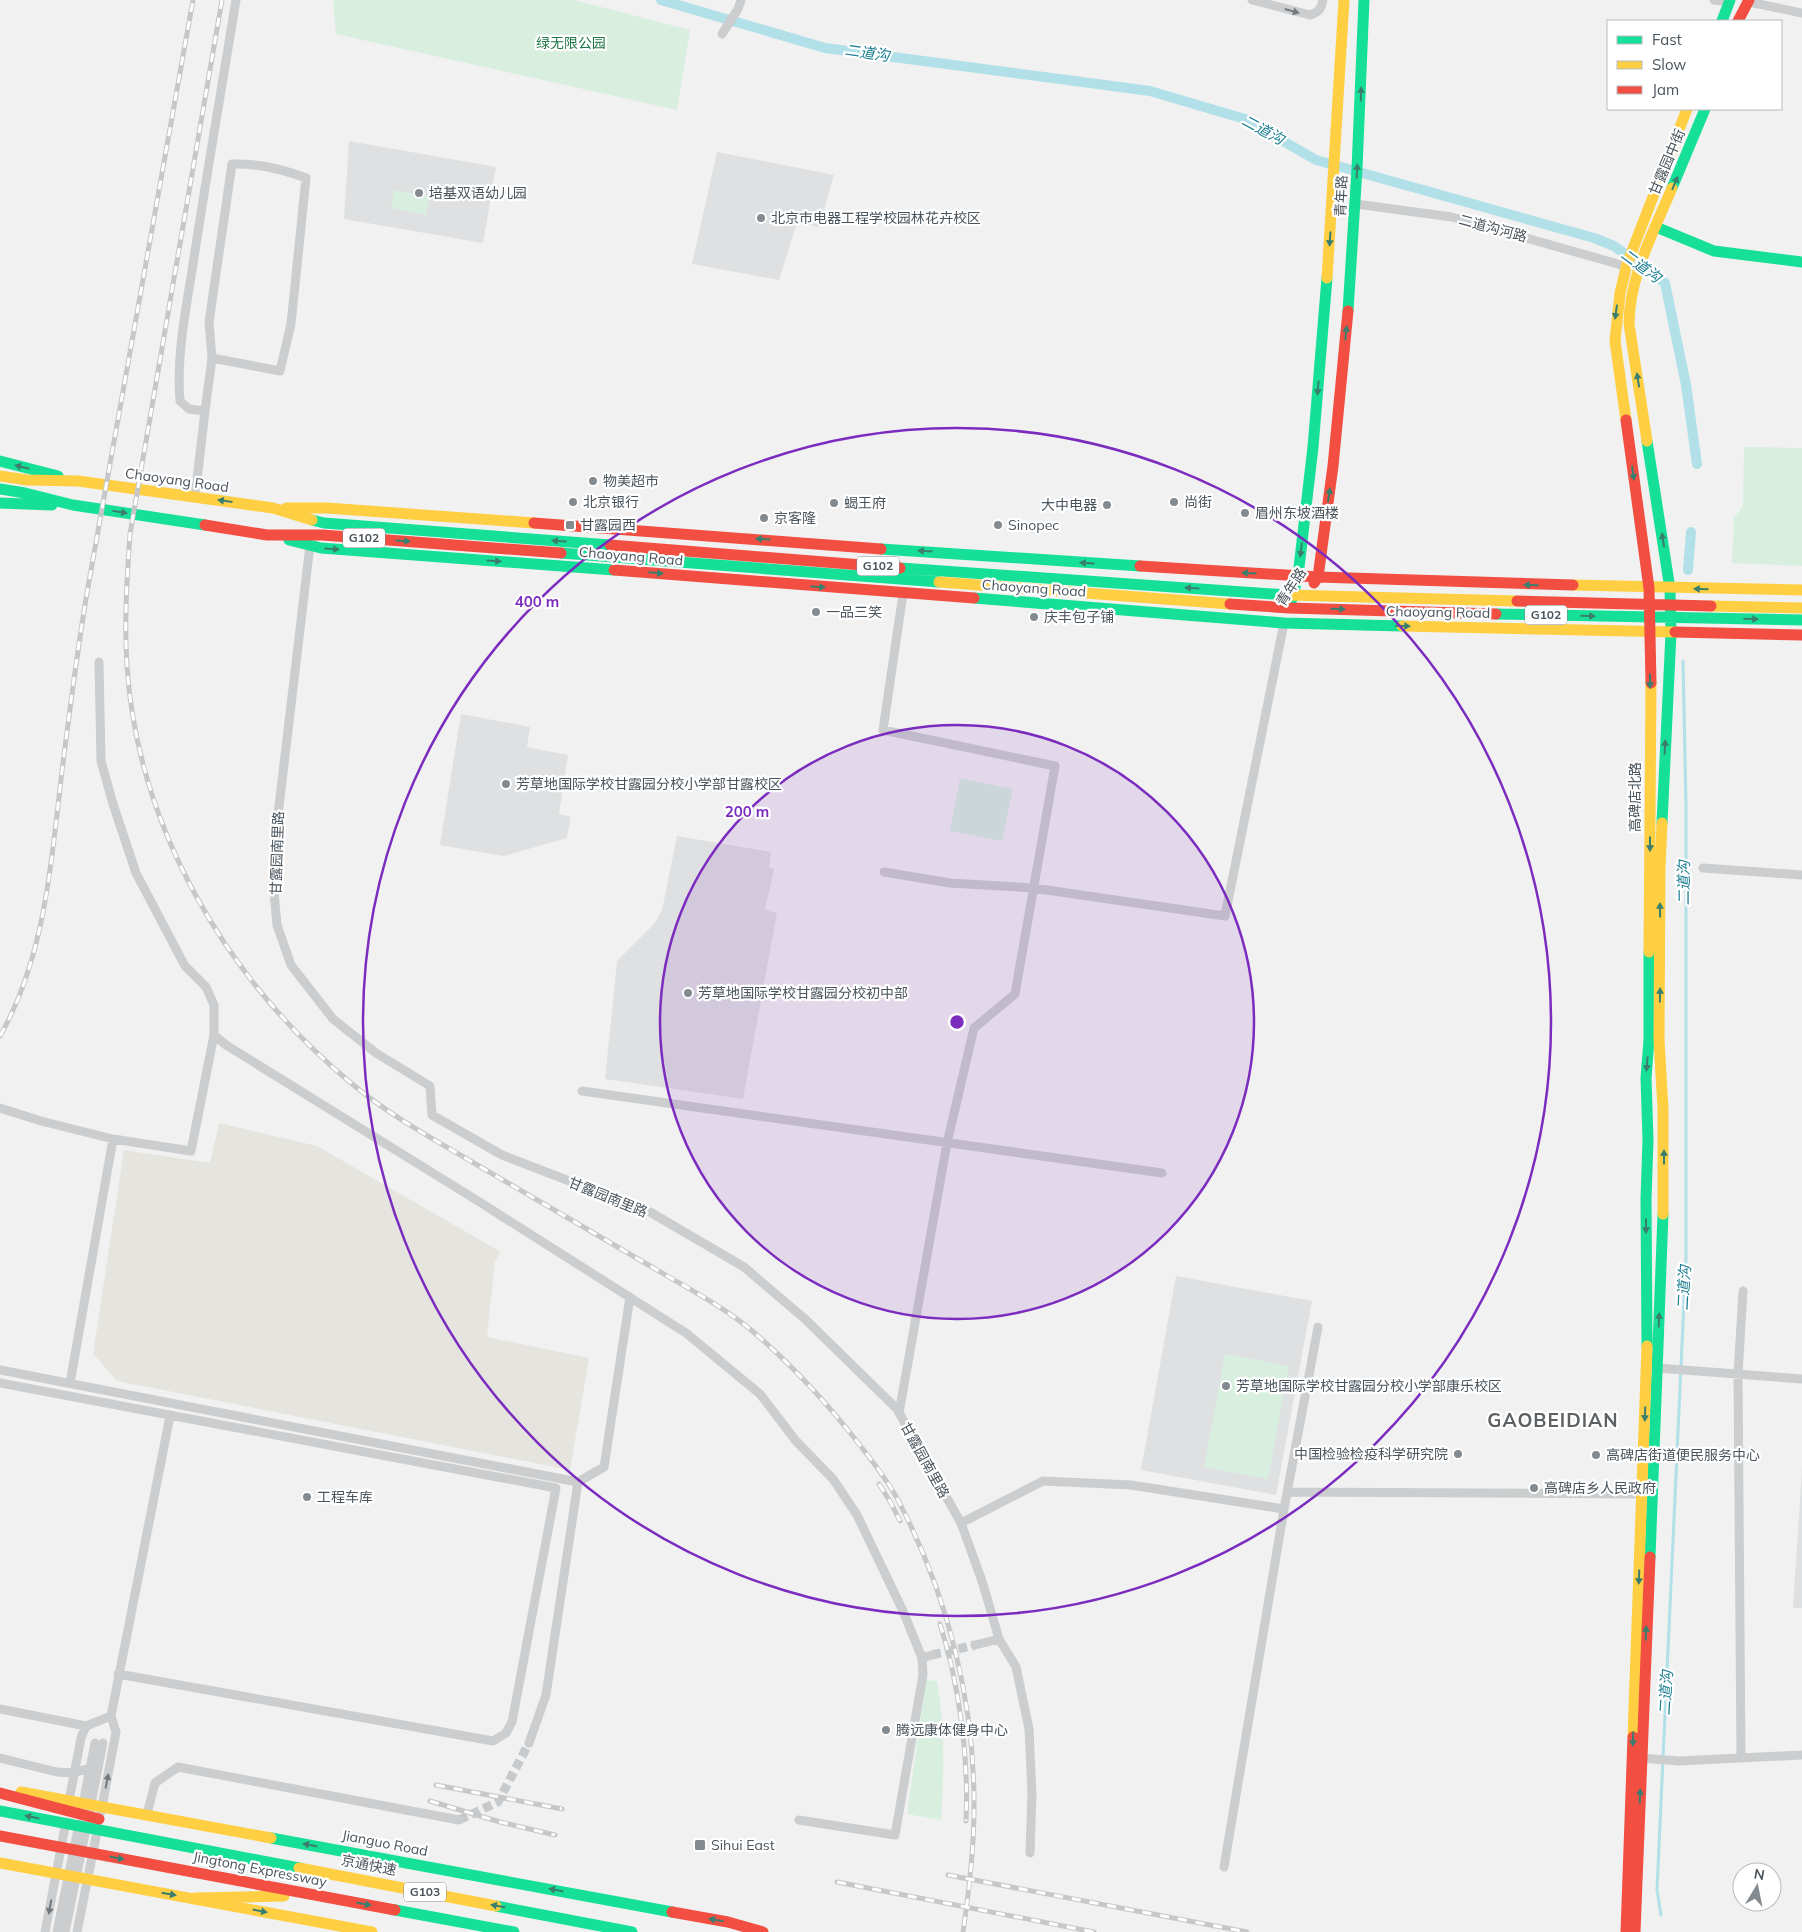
<svg xmlns="http://www.w3.org/2000/svg" width="1802" height="1932" font-family="Mulish,'Noto Sans SC',sans-serif">
	<rect width="100%" height="100%" fill="#f1f1f1"/>
	<path fill="#e5e4df" d="M219,1123L317,1146L501,1252L495,1262L487,1337L589,1358L570,1470L117,1381L93,1354L124,1150L210,1163Z"/>
	<path fill="#dfe0e1" d="M349,141L496,167L483,243L344,219Z
		M717,152L834,175L819,227L797,223L779,280L692,264Z
		M461,714L530,727L527,747L568,755L559,814L571,817L567,838L504,856L440,845Z
		M677,836L771,852L769,867L774,869L765,910L777,913L743,1099L605,1079L617,961L654,924L662,910Z
		M1176,1276L1312,1301L1276,1495L1141,1470Z
		M1802,1469V1608H1793Z"/>
	<path fill="#d8eedf" d="M333,0H574L690,30L677,110L336,34Z
		M394,190L429,197L426,215L391,208Z
		M1744,447L1802,448V566L1732,563L1734,517L1743,507Z
		M960,778L1013,789L1002,841L950,831Z
		M1225,1354L1289,1366L1268,1479L1204,1467Z
		M926,1680L937,1681C945,1727 944,1773 941,1820L907,1814Z"/>
	<g fill="none" stroke-linecap="round" stroke-linejoin="round">
		<path stroke="#b1e0e8" stroke-width="3" d="M1661,1915L1657,1890L1686,1257V805L1683,661"/>
		<path stroke="#b1e0e8" stroke-width="10" d="M661,0L825,48L1150,91L1245,119L1316,160L1594,238L1614,246L1665,283L1686,385L1697,464
			M1688,570L1691,532"/>
		<path stroke="#c7cacc" stroke-width="9" stroke-dasharray="9 4.5" stroke-linecap="butt" d="M932,1655L975,1645
			M459,1820L498,1802L529,1743"/>
		<path stroke="#cbcdcf" stroke-width="9" d="M1252,0L1310,15C1319,12 1321,9 1323,0
			M1714,0L1730,2
			M1749,2L1802,13
			M722,34L738,9L741,0
			M1356,204L1452,217L1618,264L1626,268
			M205,411L212,358L280,371L291,324L306,178C282,169 259,163 232,164L209,322L212,358
			M195,497L205,411L189,409L180,401C176,354 187,304 194,258C207,172 222,86 236,0
			M310,545L275,840L273,881L277,925L291,965L333,1019L376,1053L430,1086L432,1115L502,1155L650,1212L744,1267L805,1319L897,1409L961,1523L982,1581L999,1639L1016,1667L1029,1729L1032,1793L1030,1853
			M1703,868L1802,875
			M884,872L950,883L1033,888L1225,916L1284,623
			M214,1035L226,1045L478,1201L686,1333L760,1394L796,1441L833,1479L857,1515L903,1611L922,1658L923,1675L895,1835L799,1820
			M582,1091L1162,1173
			M0,1108L41,1121L113,1139L191,1151L214,1035V1005L206,987L185,966L136,873L113,804L101,761L99,662
			M1657,1368L1802,1379
			M0,1370L578,1482
			M0,1383L556,1488L512,1722L506,1733L493,1741L118,1674
			M70,1383L113,1139
			M899,1413L947,1143L974,1028L1015,994L1055,766L883,730L903,594
			M1287,1492L1642,1494
			M961,1523L1043,1481L1131,1485L1284,1509
			M975,1645L999,1639
			M922,1658L932,1655
			M0,1709L86,1726
			M529,1743L546,1695L578,1482L604,1467L630,1297
			M0,1758L57,1772L73,1773L90,1768
			M1642,1758L1679,1761L1802,1755
			M1741,1758L1738,1374L1743,1291
			M68,1806L81,1738L86,1726L111,1716L170,1416
			M82,1809L95,1743
			M90,1809L103,1743
			M101,1812L116,1732L111,1716
			M147,1814L155,1783L178,1767L459,1820
			M1224,1867L1284,1509L1318,1327
			M45,1932L66,1822
			M57,1932L79,1824
			M65,1932L87,1824
			M77,1932L98,1827"/>
		<path stroke="#16e098" stroke-width="11" d="M1722,21L1730,0
			M1672,188L1705,109
			M1656,227L1714,251L1802,262
			M1348,311L1357,169L1364,0
			M1647,441L1670,589L1671,633L1662,823
			M0,461L58,476
			M0,489L25,493L73,505L205,525
			M0,503L52,505
			M312,520L324,523L610,545
			M289,540L321,548L614,570
			M881,549L1140,566
			M561,553L939,582
			M900,568L1287,595
			M974,598L1284,623L1402,626
			M1291,602L1298,576L1313,447L1327,278
			M1496,614L1802,620
			M1647,1346L1646,1199L1648,1140L1646,1078L1649,1040V952
			M1650,1557L1663,1214
			M0,1811L299,1868
			M271,1838L672,1912
			M496,1906L632,1932
			M395,1910L514,1932"/>
		<path stroke="#ffcf43" stroke-width="11" d="M1327,278L1344,0
			M1626,420L1615,341L1620,293L1627,264L1687,109
			M1647,441L1629,324C1629,277 1654,231 1672,188
			M0,476L27,480L78,481L273,508L312,520
			M286,508H327L534,523
			M939,582L1230,604
			M1573,585L1802,590
			M1287,595L1517,601
			M1711,606L1802,608
			M1402,626L1675,632
			M1662,823L1660,868L1659,1040L1663,1109V1214
			M1649,952L1651,683
			M1633,1737L1647,1346
			M21,1792L271,1838
			M0,1863L372,1932
			M299,1868L496,1906
			M195,1898L284,1896"/>
		<path stroke="#f24e42" stroke-width="11" d="M1738,21L1749,0
			M1626,420L1649,588L1651,683
			M534,523L881,549
			M205,525L267,535H322L561,553
			M610,545L900,568
			M1140,566L1318,577L1573,585
			M614,570L974,598
			M1314,583L1318,577L1333,466L1348,311
			M1517,601L1711,606
			M1230,604L1289,608L1496,614
			M1675,632L1802,635
			M0,1793L99,1819
			M0,1836L395,1910
			M672,1912L728,1922L763,1932
			M1626,1932L1633,1737
			M1635,1932L1650,1557"/>
		<defs>
			<path id="rail" d="M222,0L130,534C127,578 124,621 127,666C138,829 227,980 351,1083C384,1111 424,1134 462,1156C523,1192 584,1227 645,1263C680,1284 718,1303 750,1329C790,1363 827,1403 859,1444C873,1462 889,1482 899,1502C948,1596 975,1703 974,1809C974,1850 969,1891 963,1932
				M0,1036C44,959 51,866 61,779C69,715 77,651 88,587L193,0
				M879,1484L891,1503L900,1521
				M940,1624C959,1683 969,1758 966,1821
				M436,1785L562,1809
				M430,1801L500,1822L555,1835
				M948,1875L1247,1932
				M837,1882L1094,1932"/>
		</defs>
		<use href="#rail" stroke="#c6c7c9" stroke-width="5"/>
		<use href="#rail" stroke="#fff" stroke-width="3" stroke-dasharray="9" stroke-linecap="butt"/>
	</g>
	<defs><path id="oneway-solid" d="M-6-.8H1V-3.2L6.5 0L1 3.2V.8H-6Z" transform="scale(1.25)"/></defs>
	<g fill="#71787e">
		<use href="#oneway-solid" transform="translate(1292 11) rotate(16)"/>
		<use href="#oneway-solid" transform="translate(107 1781) rotate(-79)"/>
		<use href="#oneway-solid" transform="translate(50 1907) rotate(100)"/>
	</g>
	<g fill="#3a7e6e">
		<use href="#oneway-solid" transform="translate(1361 94) rotate(-88)"/>
		<use href="#oneway-solid" transform="translate(1357 171) rotate(-87)"/>
		<use href="#oneway-solid" transform="translate(1675 183) rotate(-67)"/>
		<use href="#oneway-solid" transform="translate(1330 239) rotate(94)"/>
		<use href="#oneway-solid" transform="translate(1616 312) rotate(98)"/>
		<use href="#oneway-solid" transform="translate(1346 333) rotate(-85)"/>
		<use href="#oneway-solid" transform="translate(1638 380) rotate(-99)"/>
		<use href="#oneway-solid" transform="translate(1318 388) rotate(95)"/>
		<use href="#oneway-solid" transform="translate(22 467) rotate(-166)"/>
		<use href="#oneway-solid" transform="translate(1633 473) rotate(82)"/>
		<use href="#oneway-solid" transform="translate(1329 495) rotate(-82)"/>
		<use href="#oneway-solid" transform="translate(225 501) rotate(-172)"/>
		<use href="#oneway-solid" transform="translate(120 512) rotate(9)"/>
		<use href="#oneway-solid" transform="translate(763 539) rotate(-176)"/>
		<use href="#oneway-solid" transform="translate(1663 540) rotate(-99)"/>
		<use href="#oneway-solid" transform="translate(403 541) rotate(4)"/>
		<use href="#oneway-solid" transform="translate(559 541) rotate(-176)"/>
		<use href="#oneway-solid" transform="translate(332 549) rotate(4)"/>
		<use href="#oneway-solid" transform="translate(1301 550) rotate(97)"/>
		<use href="#oneway-solid" transform="translate(925 551) rotate(-176)"/>
		<use href="#oneway-solid" transform="translate(494 561) rotate(3)"/>
		<use href="#oneway-solid" transform="translate(1087 563) rotate(-176)"/>
		<use href="#oneway-solid" transform="translate(656 573) rotate(5)"/>
		<use href="#oneway-solid" transform="translate(1249 573) rotate(-176)"/>
		<use href="#oneway-solid" transform="translate(1531 585) rotate(-178)"/>
		<use href="#oneway-solid" transform="translate(818 587) rotate(4)"/>
		<use href="#oneway-solid" transform="translate(1192 588) rotate(-176)"/>
		<use href="#oneway-solid" transform="translate(1701 589) rotate(-179)"/>
		<use href="#oneway-solid" transform="translate(1338 609) rotate(2)"/>
		<use href="#oneway-solid" transform="translate(1588 616) rotate(2)"/>
		<use href="#oneway-solid" transform="translate(1751 619) rotate(1)"/>
		<use href="#oneway-solid" transform="translate(1403 626) rotate(1)"/>
		<use href="#oneway-solid" transform="translate(1650 681) rotate(90)"/>
		<use href="#oneway-solid" transform="translate(1665 747) rotate(-87)"/>
		<use href="#oneway-solid" transform="translate(1650 844) rotate(90)"/>
		<use href="#oneway-solid" transform="translate(1660 910) rotate(-91)"/>
		<use href="#oneway-solid" transform="translate(1660 995) rotate(-89)"/>
		<use href="#oneway-solid" transform="translate(1647 1064) rotate(95)"/>
		<use href="#oneway-solid" transform="translate(1664 1157) rotate(-90)"/>
		<use href="#oneway-solid" transform="translate(1646 1226) rotate(90)"/>
		<use href="#oneway-solid" transform="translate(1659 1320) rotate(-88)"/>
		<use href="#oneway-solid" transform="translate(1645 1414) rotate(92)"/>
		<use href="#oneway-solid" transform="translate(1639 1577) rotate(92)"/>
		<use href="#oneway-solid" transform="translate(1646 1633) rotate(-88)"/>
		<use href="#oneway-solid" transform="translate(1633 1739) rotate(92)"/>
		<use href="#oneway-solid" transform="translate(1640 1796) rotate(-88)"/>
		<use href="#oneway-solid" transform="translate(32 1817) rotate(-169)"/>
		<use href="#oneway-solid" transform="translate(310 1845) rotate(-169)"/>
		<use href="#oneway-solid" transform="translate(117 1858) rotate(11)"/>
		<use href="#oneway-solid" transform="translate(556 1890) rotate(-169)"/>
		<use href="#oneway-solid" transform="translate(169 1894) rotate(10)"/>
		<use href="#oneway-solid" transform="translate(364 1904) rotate(11)"/>
		<use href="#oneway-solid" transform="translate(498 1906) rotate(-169)"/>
		<use href="#oneway-solid" transform="translate(260 1911) rotate(11)"/>
		<use href="#oneway-solid" transform="translate(716 1920) rotate(-170)"/>
	</g>
	<circle cx="957" cy="1022" r="297" fill="#7b2cbf" fill-opacity=".12"/>
	<g fill="none" stroke="#7b2cbf" stroke-width="2.5">
		<circle cx="957" cy="1022" r="297"/>
		<circle cx="957" cy="1022" r="594"/>
	</g>
	<g fill="#848b90" stroke="#fff" stroke-width="2">
		<circle cx="419" cy="193" r="5"/>
		<circle cx="761" cy="218" r="5"/>
		<circle cx="593" cy="481" r="5"/>
		<circle cx="573" cy="502" r="5"/>
		<circle cx="1174" cy="502" r="5"/>
		<circle cx="834" cy="503" r="5"/>
		<circle cx="1107" cy="505" r="5"/>
		<circle cx="1245" cy="513" r="5"/>
		<circle cx="764" cy="518" r="5"/>
		<rect x="565" y="520" width="10" height="10" rx="2.5"/>
		<circle cx="998" cy="525" r="5"/>
		<circle cx="816" cy="612" r="5"/>
		<circle cx="1034" cy="617" r="5"/>
		<circle cx="506" cy="784" r="5"/>
		<circle cx="688" cy="993" r="5"/>
		<circle cx="1226" cy="1386" r="5"/>
		<circle cx="1458" cy="1454" r="5"/>
		<circle cx="1596" cy="1455" r="5"/>
		<circle cx="1534" cy="1488" r="5"/>
		<circle cx="307" cy="1497" r="5"/>
		<circle cx="886" cy="1730" r="5"/>
		<rect x="694" y="1839" width="12" height="12" rx="2.5"/>
	</g>
	<g text-anchor="middle" stroke-width="4.5" stroke-linejoin="round" paint-order="stroke">
		<g fill="#fff" stroke="#80878d" stroke-width="1">
			<rect x="343" y="528.5" width="42" height="19" rx="4"/>
			<rect x="857" y="556.5" width="42" height="19" rx="4"/>
			<rect x="1525" y="605.5" width="42" height="19" rx="4"/>
			<rect x="404" y="1882.5" width="42" height="19" rx="4"/>
		</g>
		<g font-size="12" font-weight="bold" fill="#4a545c">
			<text x="364" y="542">G102</text>
			<text x="878" y="570">G102</text>
			<text x="1546" y="619">G102</text>
			<text x="425" y="1896">G103</text>
		</g>
		<g font-size="14" fill="#217747" stroke="#fff">
			<text x="571" y="48">绿无限公园</text>
		</g>
		<g font-size="14" fill="#4a545c" stroke="#fff">
			<text transform="translate(1667 162) rotate(-67)" y="5">甘露园中街</text>
			<text transform="translate(1341 196) rotate(-87)" y="5">青年路</text>
			<text transform="translate(1493 228) rotate(15)" y="5">二道沟河路</text>
			<text transform="translate(177 480) rotate(8)" y="5">Chaoyang Road</text>
			<text transform="translate(631 556) rotate(5)" y="5">Chaoyang Road</text>
			<text transform="translate(1291 587) rotate(-57)" y="5">青年路</text>
			<text transform="translate(1034 588) rotate(4)" y="5">Chaoyang Road</text>
			<text transform="translate(1438 612) rotate(1)" y="5">Chaoyang Road</text>
			<text transform="translate(1635 797) rotate(-90)" y="5">高碑店北路</text>
			<text transform="translate(277 853) rotate(-88)" y="5">甘露园南里路</text>
			<text transform="translate(608 1197) rotate(22)" y="5">甘露园南里路</text>
			<text transform="translate(925 1460) rotate(61)" y="5">甘露园南里路</text>
			<text transform="translate(385 1843) rotate(11)" y="5">Jianguo Road</text>
			<text transform="translate(369 1865) rotate(11)" y="5">京通快速</text>
			<text transform="translate(260 1869) rotate(11)" y="5">Jingtong Expressway</text>
		</g>
		<g font-size="14" fill="#4a545c" stroke="#fff" text-anchor="start">
			<text x="429" y="198">培基双语幼儿园</text>
			<text x="771" y="223">北京市电器工程学校园林花卉校区</text>
			<text x="603" y="486">物美超市</text>
			<text x="583" y="507">北京银行</text>
			<text x="1184" y="507">尚街</text>
			<text x="844" y="508">蝎王府</text>
			<text x="1097" y="510" text-anchor="end">大中电器</text>
			<text x="1255" y="518">眉州东坡酒楼</text>
			<text x="774" y="523">京客隆</text>
			<text x="580" y="530">甘露园西</text>
			<text x="1008" y="530">Sinopec</text>
			<text x="826" y="617">一品三笑</text>
			<text x="1044" y="622">庆丰包子铺</text>
			<text x="516" y="789">芳草地国际学校甘露园分校小学部甘露校区</text>
			<text x="698" y="998">芳草地国际学校甘露园分校初中部</text>
			<text x="1236" y="1391">芳草地国际学校甘露园分校小学部康乐校区</text>
			<text x="1448" y="1459" text-anchor="end">中国检验检疫科学研究院</text>
			<text x="1606" y="1460">高碑店街道便民服务中心</text>
			<text x="1544" y="1493">高碑店乡人民政府</text>
			<text x="317" y="1502">工程车库</text>
			<text x="896" y="1735">腾远康体健身中心</text>
			<text x="711" y="1850">Sihui East</text>
		</g>
		<g font-size="15" font-style="italic" fill="#1a7e90" stroke="#fff">
			<text transform="translate(867 53) rotate(8)" y="5">二道沟</text>
			<text transform="translate(1263 130) rotate(28)" y="5">二道沟</text>
			<text transform="translate(1641 266) rotate(36)" y="5">二道沟</text>
			<text transform="translate(1684 883) rotate(-90)" y="5">二道沟</text>
			<text transform="translate(1684 1288) rotate(-87)" y="5">二道沟</text>
			<text transform="translate(1666 1693) rotate(-87)" y="5">二道沟</text>
		</g>
		<g font-size="19" font-weight="bold" letter-spacing="1" fill="#5d6164" stroke="#fff">
			<text x="1553" y="1427">GAOBEIDIAN</text>
		</g>
	</g>
	<circle cx="957" cy="1022" r="8" fill="#7b2cbf" stroke="#fff" stroke-width="2.5"/>
	<g font-size="15" text-anchor="middle" font-weight="bold" fill="#7b2cbf" stroke="#fff" stroke-width="4.5" stroke-linejoin="round" paint-order="stroke">
		<text x="537" y="607">400 m</text>
		<text x="747" y="817">200 m</text>
	</g>
	<rect x="1607" y="20" width="175" height="90" fill="#ffffff" stroke="#b7bbbe"/>
	<rect x="1617" y="36" width="25" height="8" fill="#16e098" stroke="#b7bbbe"/>
	<text x="1652" y="45" font-size="15" fill="#4a545c">Fast</text>
	<rect x="1617" y="61" width="25" height="8" fill="#ffcf43" stroke="#b7bbbe"/>
	<text x="1652" y="70" font-size="15" fill="#4a545c">Slow</text>
	<rect x="1617" y="86" width="25" height="8" fill="#f24e42" stroke="#b7bbbe"/>
	<text x="1652" y="95" font-size="15" fill="#4a545c">Jam</text>
	<g transform="translate(1757 1887) rotate(10)"><circle r="24" fill="#ffffff" stroke="#b7bbbe"/>
	<path d="M0-4L9 19L0 12L-9 19Z" fill="#848b90"/>
	<text y="-8" font-size="14" font-weight="bold" text-anchor="middle" fill="#4a545c">N</text>
	</g>
</svg>
